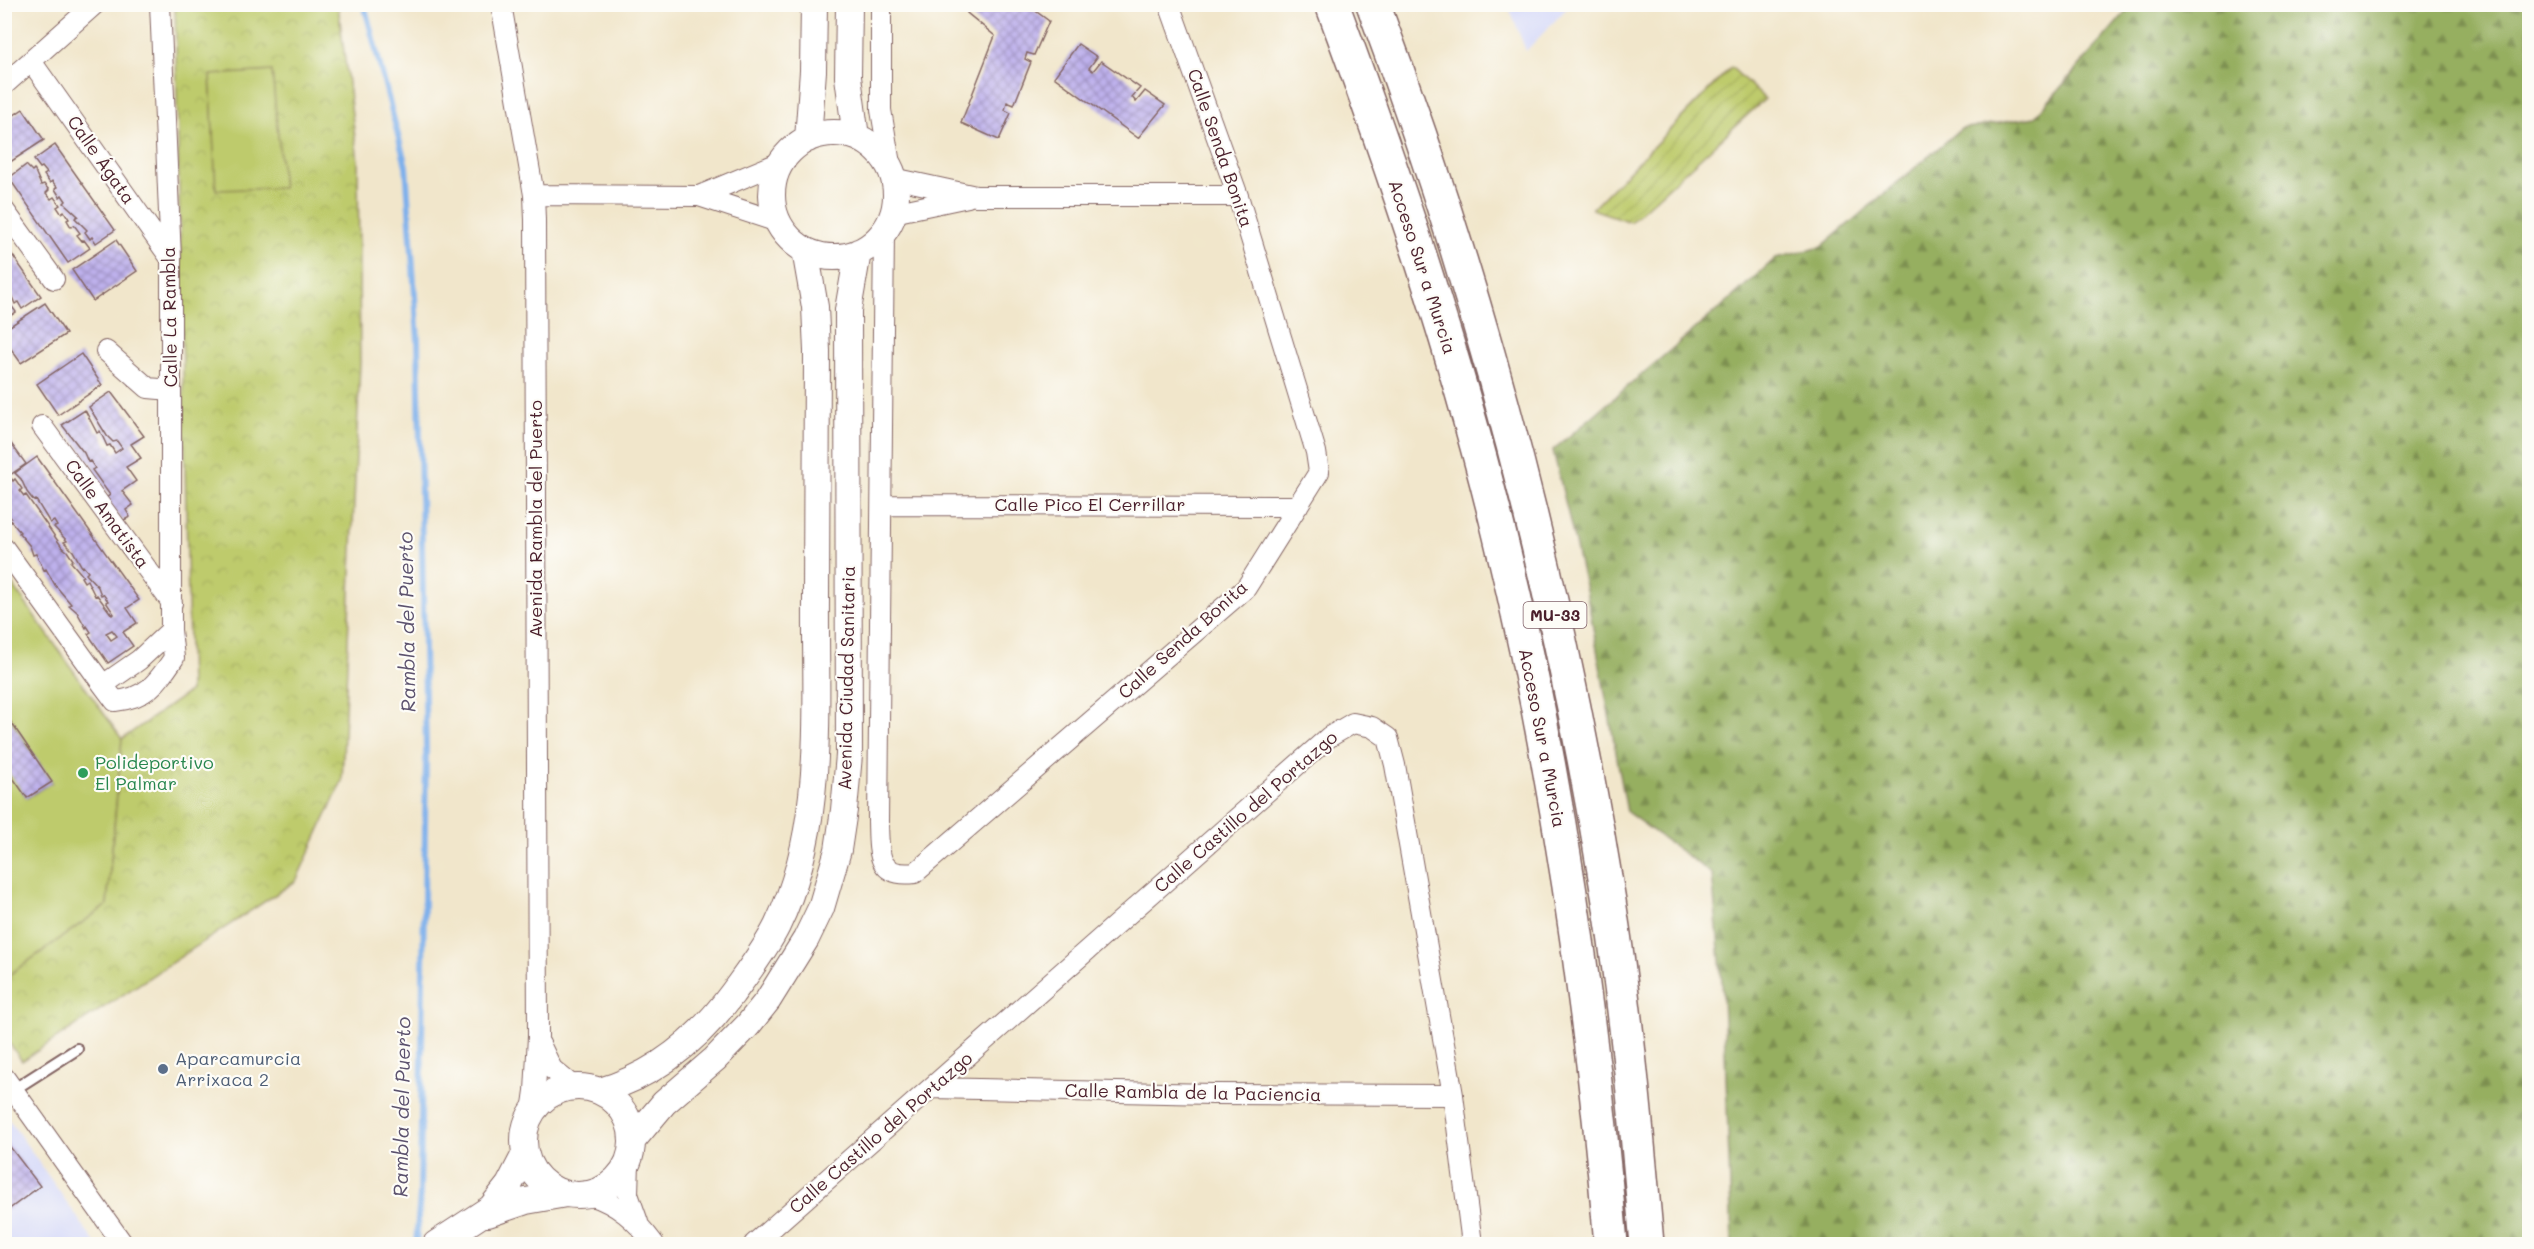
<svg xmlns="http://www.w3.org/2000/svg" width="2534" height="1249" font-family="Mali,sans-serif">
	<defs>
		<pattern id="forest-firs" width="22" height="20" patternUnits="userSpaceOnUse" patternTransform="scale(1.5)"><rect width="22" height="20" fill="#96af60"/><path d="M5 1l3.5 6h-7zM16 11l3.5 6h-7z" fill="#7c8e4f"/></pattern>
		<pattern id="park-crowns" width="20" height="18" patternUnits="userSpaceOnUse" patternTransform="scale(1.5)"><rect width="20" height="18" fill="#becb6c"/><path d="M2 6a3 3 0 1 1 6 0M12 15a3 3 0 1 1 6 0" fill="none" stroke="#a5ae5e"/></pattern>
		<pattern id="garden-furrows" width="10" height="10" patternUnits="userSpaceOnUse" patternTransform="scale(1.5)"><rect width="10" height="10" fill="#becb6c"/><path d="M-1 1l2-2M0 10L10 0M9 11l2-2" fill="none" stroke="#a5ae5e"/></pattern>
		<pattern id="building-cross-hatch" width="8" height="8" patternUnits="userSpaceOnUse" patternTransform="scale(1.5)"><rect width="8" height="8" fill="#beb1ec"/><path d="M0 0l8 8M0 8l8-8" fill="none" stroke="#9c8fbf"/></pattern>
	</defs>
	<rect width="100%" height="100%" fill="#fdfcf7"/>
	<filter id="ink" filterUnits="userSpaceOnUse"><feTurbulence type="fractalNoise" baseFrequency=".0167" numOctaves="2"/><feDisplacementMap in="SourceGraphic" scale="12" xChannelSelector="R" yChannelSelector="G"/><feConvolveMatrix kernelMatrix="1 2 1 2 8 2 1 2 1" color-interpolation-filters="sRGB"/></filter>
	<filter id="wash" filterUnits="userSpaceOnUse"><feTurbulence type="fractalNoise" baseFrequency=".008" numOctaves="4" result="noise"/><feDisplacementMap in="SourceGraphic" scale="24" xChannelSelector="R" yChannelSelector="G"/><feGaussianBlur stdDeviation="1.35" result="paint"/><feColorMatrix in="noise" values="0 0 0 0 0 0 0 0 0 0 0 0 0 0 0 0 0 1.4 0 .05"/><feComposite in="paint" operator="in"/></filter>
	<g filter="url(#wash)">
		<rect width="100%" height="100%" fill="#f1e6cb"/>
		<path fill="#d4d8f9" d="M1508,5H1570L1526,51Z
			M5,1114L96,1244H5Z"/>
		<path fill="#becb6c" stroke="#84754c" stroke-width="1.5" d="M273,71L283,189L215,190L210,74Z
			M4,573L122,739L107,905L5,978V765L27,798L52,782L5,712Z"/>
		<path fill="url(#forest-firs)" stroke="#706746" stroke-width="1.5" d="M2132,5H2529V1244H1732L1723,994L1712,874L1627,812L1586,590L1553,450L1728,301L1776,258L1821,247L1961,129L2035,117Z"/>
		<path fill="url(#park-crowns)" stroke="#84754c" stroke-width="1.5" fill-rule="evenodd" d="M175,5H338L358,161L360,363L342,781L296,881L22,1061L5,1037V978L107,905L122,739L190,691ZM272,71L283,188L216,190L210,75Z"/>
		<path fill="url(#garden-furrows)" stroke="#84754c" stroke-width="1.5" d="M1731,67L1765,99L1630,222L1592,209Z"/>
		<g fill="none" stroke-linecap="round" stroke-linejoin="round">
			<path stroke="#7eb0eb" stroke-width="6" d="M364,4L406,166L418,340L426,751L420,1196L416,1244"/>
		</g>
		<g id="blocks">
			<path fill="url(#building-cross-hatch)" fill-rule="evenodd" d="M966,4H1026L1049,21L1034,55L1027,53L1025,59L1031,62L1014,105L1007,102L1005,110L1011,113L999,140L961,123L995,36L967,13Z
				M1078,44L1097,57L1089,68L1093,71L1101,61L1140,88L1132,97L1136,102L1145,91L1165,105L1138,138L1054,77Z
				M23,109L44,140L4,166V122Z
				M55,145L115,230L96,243L92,237L90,239L85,232L87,230L75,218L78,216L64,203L66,201L62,195L60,197L55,189L57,187L52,181L50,183L44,175L47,173L42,167L40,168L34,160Z
				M26,165L32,171L34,169L41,185L44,184L49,190L46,193L51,199L54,197L60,205L57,207L61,213L64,211L69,219L67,220L71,227L74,225L80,233L77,235L82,241L84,240L90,248L68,263L9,178Z
				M116,240L137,271L93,301L72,270Z
				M4,243L41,296L22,309L18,302L15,304L8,288H4Z
				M4,301L8,305L10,304L16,312L4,320Z
				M45,303L66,334L21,363L4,339V330Z
				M81,354L102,385L58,415L37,384Z
				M111,392L144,436L131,444L141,458L126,467L136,481L122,491L133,505L126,510L130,517L122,521L106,498L110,495L92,470L95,468L90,461L88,462L84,453L62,425L85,410L97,433L100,431L107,446L110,445L115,453L122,448L117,441L113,442L107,436L89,407Z
				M4,434L26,464L4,479Z
				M37,457L139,600L127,608L137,623L123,632L133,646L108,663L88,634L91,632L87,626L86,628L77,612L69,605L71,604L55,585L46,569L44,570L36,554L33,555L30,546L19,533L20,532L9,519L11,518L7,512L4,514V481L10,477L13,481L15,479L22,489L20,491L24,496L26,495L62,547L67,551L73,560L71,562L83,576L81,577L84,582L87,580L95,596L97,595L112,615L114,614L106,602L108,601L103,594L101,595L98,587L86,574L88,572L83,566L82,567L73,551L64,542L67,541L54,527L57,526L54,521L50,523L36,500L34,501L27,492L21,479L15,473ZM112,630L117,636L111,640L106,633Z
				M4,712L52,782L27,798L4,765Z
				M4,1139L40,1186L4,1213Z"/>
		</g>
	</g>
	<g filter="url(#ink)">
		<use href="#blocks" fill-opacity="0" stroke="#846563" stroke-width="1.5"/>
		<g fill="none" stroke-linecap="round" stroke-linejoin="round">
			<defs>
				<path id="service" d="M13,1090L77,1049"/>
				<path id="minor" d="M160,4L171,259V630
					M501,4L534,195L535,220L538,1036L535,1091L532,1112
					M881,4V110L891,170
					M31,61L171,259
					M4,85L95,4
					M893,178L976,196H1238
					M534,195L699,196L778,222
					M699,196L781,162
					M4,210L54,279
					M893,213L968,197
					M884,231L878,821C879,852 876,878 915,873L1246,588L1319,472L1316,452L1238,196L1169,4
					M106,351L148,388L171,390
					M42,426L172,603
					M883,505L1298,506
					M4,548L103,685L115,701C147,698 157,683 174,658L171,630L139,660L103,685
					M540,1044L552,1069L574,1087
					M4,1077L123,1244
					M932,1088L1213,1094L1453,1095
					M629,1162L628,1194L638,1222
					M590,1195C618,1204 636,1220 654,1244
					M754,1244L1329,737L1353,723L1372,727L1388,738L1395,765L1453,1095L1472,1244"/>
				<path id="tertiary" d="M849,4L848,77L856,137
					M772 195a62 62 0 1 1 124 0a62 62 0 1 1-124 0Z
					M808,139L813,71L814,4
					M524 1141a54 54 0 1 1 108 0a54 54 0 1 1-108 0Z
					M600,1091C656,1075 698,1040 732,994C748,972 765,950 777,926C826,825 815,709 816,600C816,517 817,434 817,351L815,307L805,250
					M633,1140L664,1103L715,1059L748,1025L768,1000L806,939L821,908L838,850L844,810L849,755L848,310L858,252
					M488,1214L526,1201L566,1194
					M436,1244L491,1208L509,1185L525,1154"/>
				<path id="motorway" d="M1332,4C1397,179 1456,355 1500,536C1557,769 1591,1006 1611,1244
					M1373,4C1482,295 1560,595 1609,901C1627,1015 1637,1130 1647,1244"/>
			</defs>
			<use href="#service" stroke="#846563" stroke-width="14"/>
			<use href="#minor" stroke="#846563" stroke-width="22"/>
			<use href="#tertiary" stroke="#846563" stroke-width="28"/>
			<use href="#motorway" stroke="#846563" stroke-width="36"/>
			<use href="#service" stroke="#fff" stroke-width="10"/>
			<use href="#minor" stroke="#fff" stroke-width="20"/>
			<use href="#tertiary" stroke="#fff" stroke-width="26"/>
			<use href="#motorway" stroke="#fff" stroke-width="33"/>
		</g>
	</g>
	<circle fill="#2e9e5b" stroke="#fdfcf7" stroke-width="2" cx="83" cy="773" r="6"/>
	<circle fill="#5c6f8a" stroke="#fdfcf7" stroke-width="2" cx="163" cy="1069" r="6"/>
	<g text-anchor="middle" stroke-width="4.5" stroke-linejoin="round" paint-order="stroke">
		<rect fill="#fdfcf7" stroke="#806168" stroke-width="1.5" x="1523.5" y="602" width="63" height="26" rx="4.5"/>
		<g font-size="16" font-weight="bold" fill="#4a1f2b">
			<text x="1555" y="621">MU-33</text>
		</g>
		<g font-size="18" fill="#4a1f2b" stroke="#fdfcf7">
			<text transform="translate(1220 148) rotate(71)" y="6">Calle Senda Bonita</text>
			<text transform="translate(101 160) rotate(55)" y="6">Calle Ágata</text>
			<text transform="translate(1422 267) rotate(72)" y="6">Acceso Sur a Murcia</text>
			<text transform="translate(170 317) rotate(-91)" y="6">Calle La Rambla</text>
			<text x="1090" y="511">Calle Pico El Cerrillar</text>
			<text transform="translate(107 514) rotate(54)" y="6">Calle Amatista</text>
			<text transform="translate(536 519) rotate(-90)" y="6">Avenida Rambla del Puerto</text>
			<text transform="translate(1183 640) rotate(-42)" y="6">Calle Senda Bonita</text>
			<text transform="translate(847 678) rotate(-89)" y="6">Avenida Ciudad Sanitaria</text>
			<text transform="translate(1542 738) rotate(79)" y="6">Acceso Sur a Murcia</text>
			<text transform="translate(1246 812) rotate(-41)" y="6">Calle Castillo del Portazgo</text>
			<text transform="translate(1193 1093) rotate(1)" y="6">Calle Rambla de la Paciencia</text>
			<text transform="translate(881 1133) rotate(-41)" y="6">Calle Castillo del Portazgo</text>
		</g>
		<g font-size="18" fill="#27864d" stroke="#fdfcf7" text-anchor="start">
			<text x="95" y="769">Polideportivo<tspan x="95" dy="21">El Palmar</tspan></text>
		</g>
		<g font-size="18" fill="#4e5e75" stroke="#fdfcf7" text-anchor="start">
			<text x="175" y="1065">Aparcamurcia<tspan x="175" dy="21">Arrixaca 2</tspan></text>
		</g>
		<g font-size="20" font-style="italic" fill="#5c526e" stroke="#fdfcf7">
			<text transform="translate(407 622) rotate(-91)" y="7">Rambla del Puerto</text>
			<text transform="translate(402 1107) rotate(-89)" y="7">Rambla del Puerto</text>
		</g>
	</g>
	<rect width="2534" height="1249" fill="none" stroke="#fdfcf7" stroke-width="24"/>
</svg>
